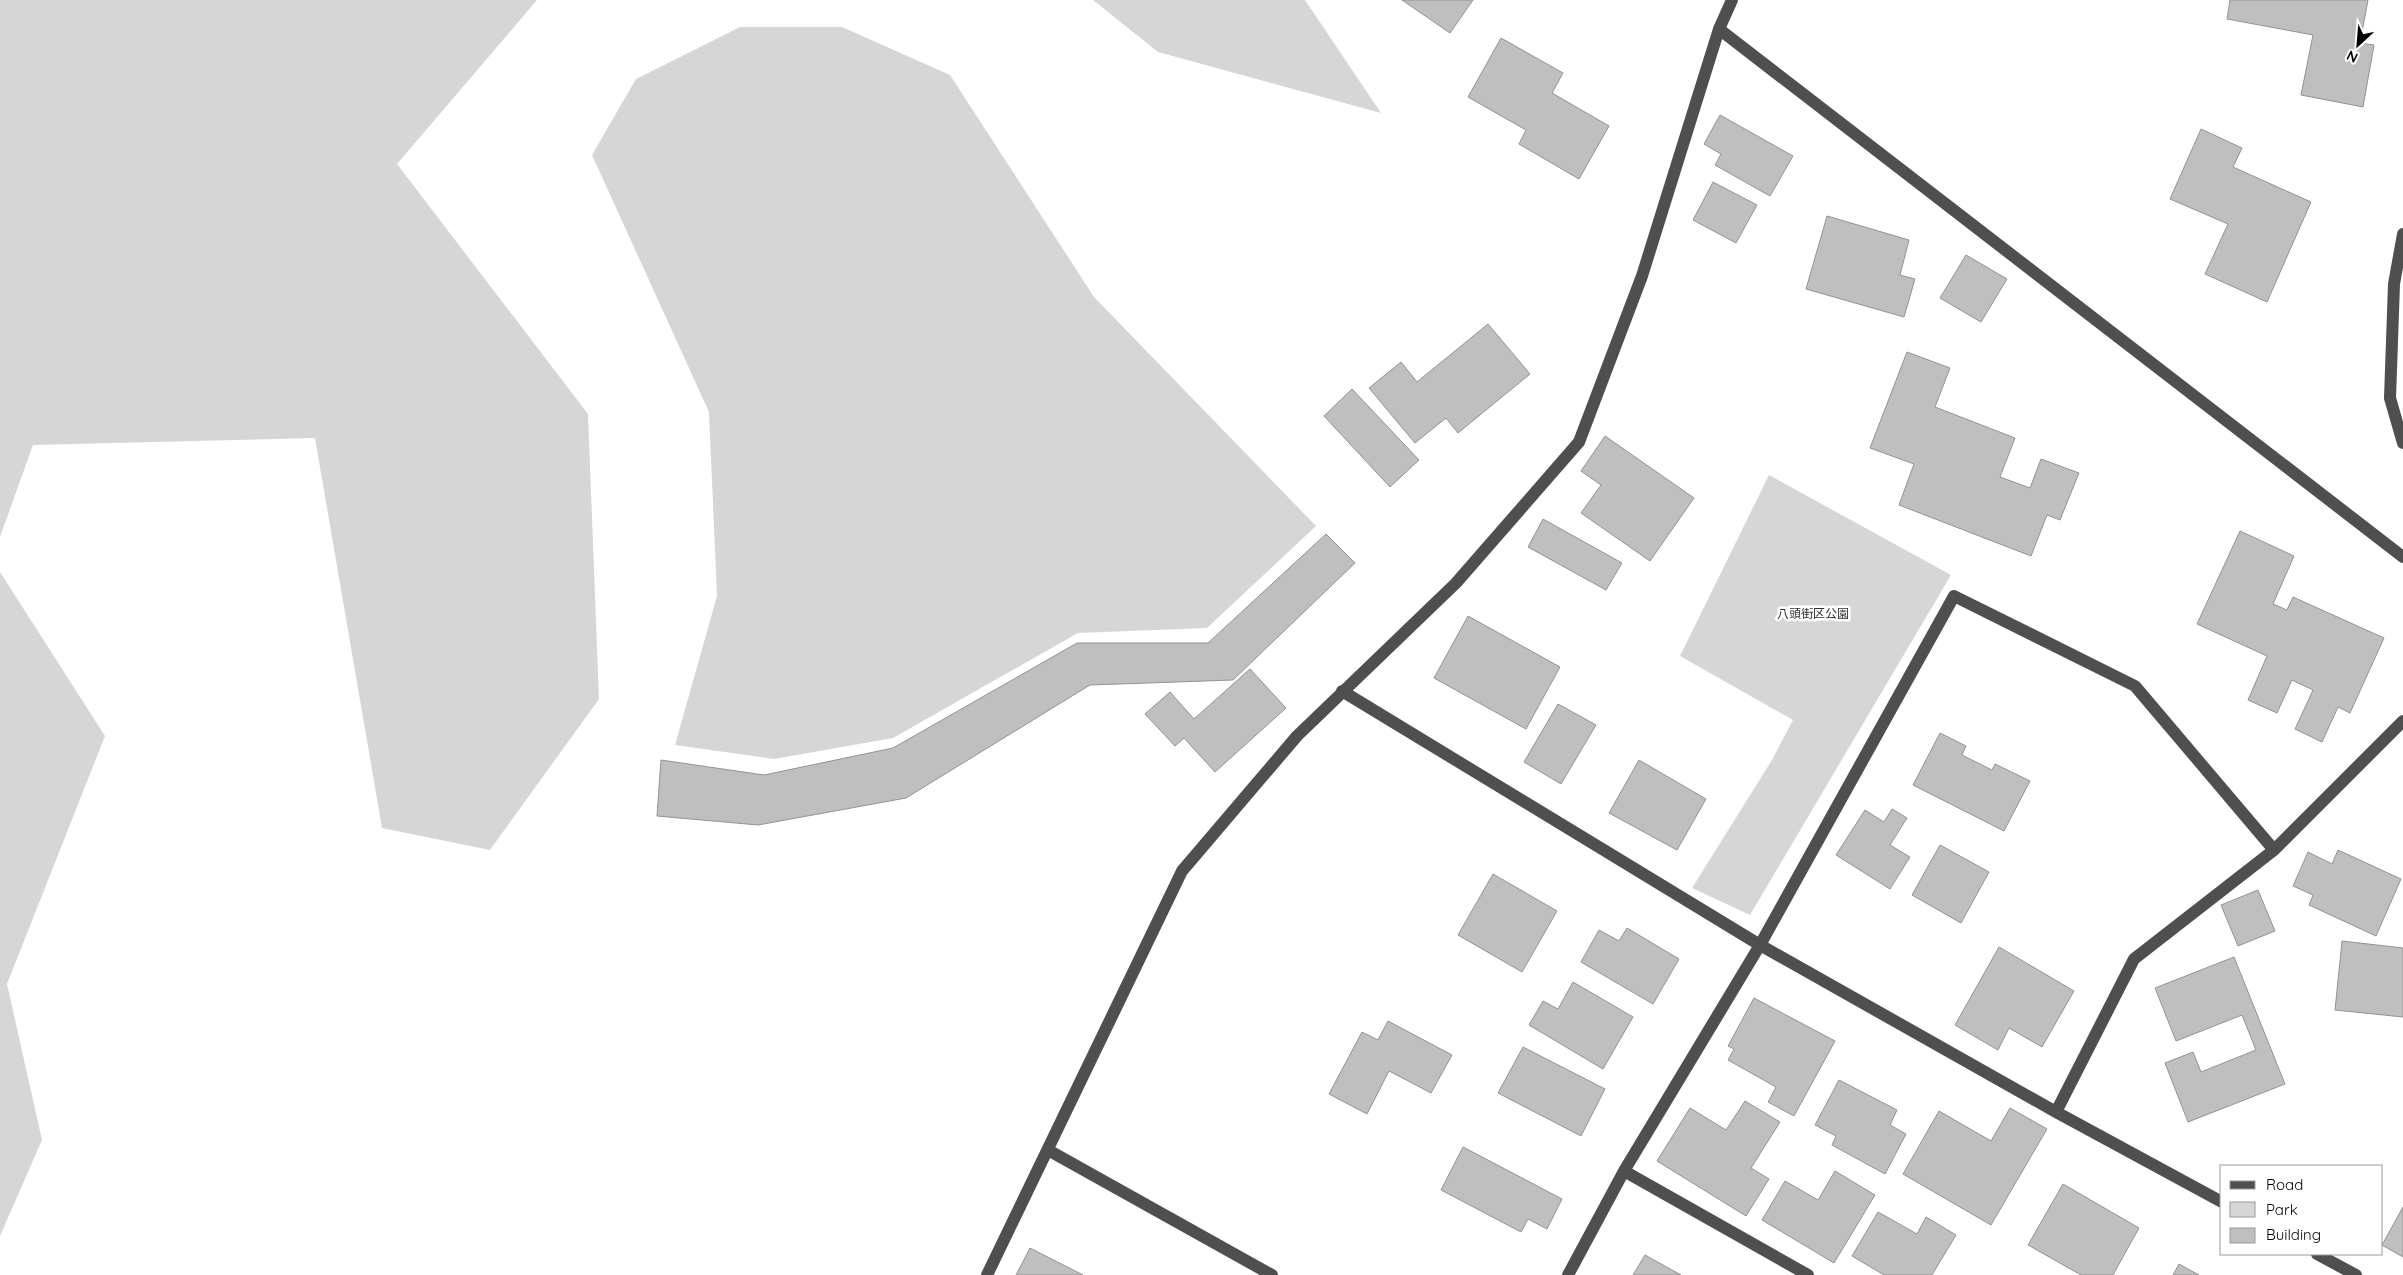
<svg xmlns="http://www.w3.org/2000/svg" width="2403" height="1275" viewBox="0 0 2403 1275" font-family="Quicksand,'Noto Sans JP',sans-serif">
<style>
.green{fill:#d6d6d6}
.building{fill:#bfbfbf;stroke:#939393}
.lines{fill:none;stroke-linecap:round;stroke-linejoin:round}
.minor{stroke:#4f4f4f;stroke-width:12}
.labels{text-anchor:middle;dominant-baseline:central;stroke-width:5;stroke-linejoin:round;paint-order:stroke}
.park-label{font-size:12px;fill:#2d2d2d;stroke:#fff}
</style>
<rect width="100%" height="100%" fill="#fff"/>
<path class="green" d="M0,0h537l-140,164 191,250 11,285 -109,151 -108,-22 -67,-390 -282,7 -33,92z
M1093,0h212l76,113 -223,-61z
M740,27h102l108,48 144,222 222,229 -109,102 -129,5 -185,105 -119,21 -99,-14 42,-149 -8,-184 -117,-257 44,-76z
M1769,475l182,100 -201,340 -58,-27 80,-128 21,-40 -113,-64z
M0,572l105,164 -98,248 35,156 -42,96z"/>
<path class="building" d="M1402,0h71l-23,33z
M2230,0h138l-8,43 14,2 -11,62 -62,-12 12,-60 -86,-16z
M1501,38l62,35 -11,20 57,33 -30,53 -60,-35 7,-14 -58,-33z
M1720,115l73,41 -23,40 -55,-31 6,-11 -17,-10z
M2201,129l41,19 -9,19 78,35 -44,100 -62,-28 23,-50 -58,-25z
M1713,182l44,23 -21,38 -43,-23z
M1827,216l82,24 -9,35 15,4 -11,38 -98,-28z
M1966,255l41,24 -26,43 -41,-24z
M1488,324l42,50 -72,59 -12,-15 -31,25 -46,-55 32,-26 16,20z
M1907,352l43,16 -15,39 80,31 -15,39 30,11 11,-29 38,14 -19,47 -13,-5 -16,41 -132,-51 15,-41 -44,-16z
M1352,389l67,71 -29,27 -66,-71z
M1605,436l89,62 -44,63 -69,-48 20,-28 -20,-14z
M1543,519l79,44 -16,27 -78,-43z
M2240,531l54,25 -21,48 14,6 6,-13 91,41 -34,75 -12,-6 -16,35 -27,-13 18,-39 -21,-10 -15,33 -29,-13 19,-44 -70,-32z
M1326,534l29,29 -122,117 -143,5 -184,113 -148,27 -101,-9 4,-56 103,15 129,-27 184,-105h131z
M1468,616l92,51 -34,62 -92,-51z
M1250,669l36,39 -71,64 -31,-34 -9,8 -30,-32 25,-22 24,27z
M1558,704l38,21 -35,59 -37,-22z
M1940,733l26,13 -4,9 30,15 3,-6 35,17 -26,50 -91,-46z
M1639,760l67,39 -29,51 -68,-37z
M1892,809l15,9 -17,27 20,12 -20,32 -54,-34 29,-45 19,12z
M1940,845l49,27 -28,51 -49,-28z
M2338,850l63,29 -25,57 -67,-31 4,-10 -20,-9 15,-34 24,12z
M1493,874l64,37 -35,61 -64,-37z
M2258,890l17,41 -37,15 -17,-41z
M1627,928l52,31 -26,45 -72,-42 18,-32 20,11z
M2342,941l61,7v69l-68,-7z
M1999,947l75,44 -32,56 -33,-19 -11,22 -43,-25z
M2234,957l51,127 -97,38 -23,-59 28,-11 8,20 55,-22 -14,-35 -66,26 -21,-53z
M1573,982l60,35 -30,52 -74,-44 14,-24 15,8z
M1754,998l81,43 -41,75 -26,-14 8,-15 -48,-27 6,-11 -6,-3z
M1388,1021l64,34 -21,38 -42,-22 -22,43 -38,-20 33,-62 16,8z
M1523,1047l82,42 -24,47 -83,-43z
M1839,1080l58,30 -7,15 16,9 -21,40 -53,-29 4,-9 -21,-11z
M1745,1101l35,21 -29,46 18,11 -23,37 -89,-55 33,-53 36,22z
M2010,1108l37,21 -56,96 -88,-51 36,-63 52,30z
M1463,1147l99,52 -15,30 -19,-10 -7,13 -80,-42z
M1835,1171l40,24 -41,68 -72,-43 23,-39 33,19z
M2063,1184l76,44 -26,47h-32l-53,-30z
M2403,1207v50l-21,-12z
M1878,1212l39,22 9,-17 30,18 -24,40h-48l-32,-19z
M1030,1248l53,27h-67z
M1645,1255l36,20h-48z
M2179,1264l20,11h-26z"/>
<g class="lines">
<path class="minor" d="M1719,29l684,528
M2403,234l-9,50 -4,114 13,45
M1342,691l418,254 296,167 166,90
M2056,1112l78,-153 140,-109 129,-129
M1048,1150l224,125
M1624,1171l184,104
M2317,1254l39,21
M987,1275l195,-404 115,-135 159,-153 123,-141 63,-166 77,-247 13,-29
M1568,1275l56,-104 136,-226 194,-349 181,90 139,164"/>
</g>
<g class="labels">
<g class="park-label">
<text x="1813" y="613">八頭街区公園</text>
</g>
</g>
<rect x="2220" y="1165" width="162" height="90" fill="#ffffff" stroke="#999999"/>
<rect x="2230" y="1181" width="25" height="8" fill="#4f4f4f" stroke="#999999"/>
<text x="2266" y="1190" font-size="15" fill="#000000">Road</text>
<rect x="2230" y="1202" width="25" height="15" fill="#d6d6d6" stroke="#999999"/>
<text x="2266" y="1215" font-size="15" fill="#000000">Park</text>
<rect x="2230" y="1228" width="25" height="15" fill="#bfbfbf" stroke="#999999"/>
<text x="2266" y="1240" font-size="15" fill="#000000">Building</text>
<g transform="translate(2358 45) rotate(206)" stroke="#ffffff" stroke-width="4" paint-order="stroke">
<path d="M0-4L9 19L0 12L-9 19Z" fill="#000000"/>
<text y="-8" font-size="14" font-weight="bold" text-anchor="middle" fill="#000000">N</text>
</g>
</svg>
